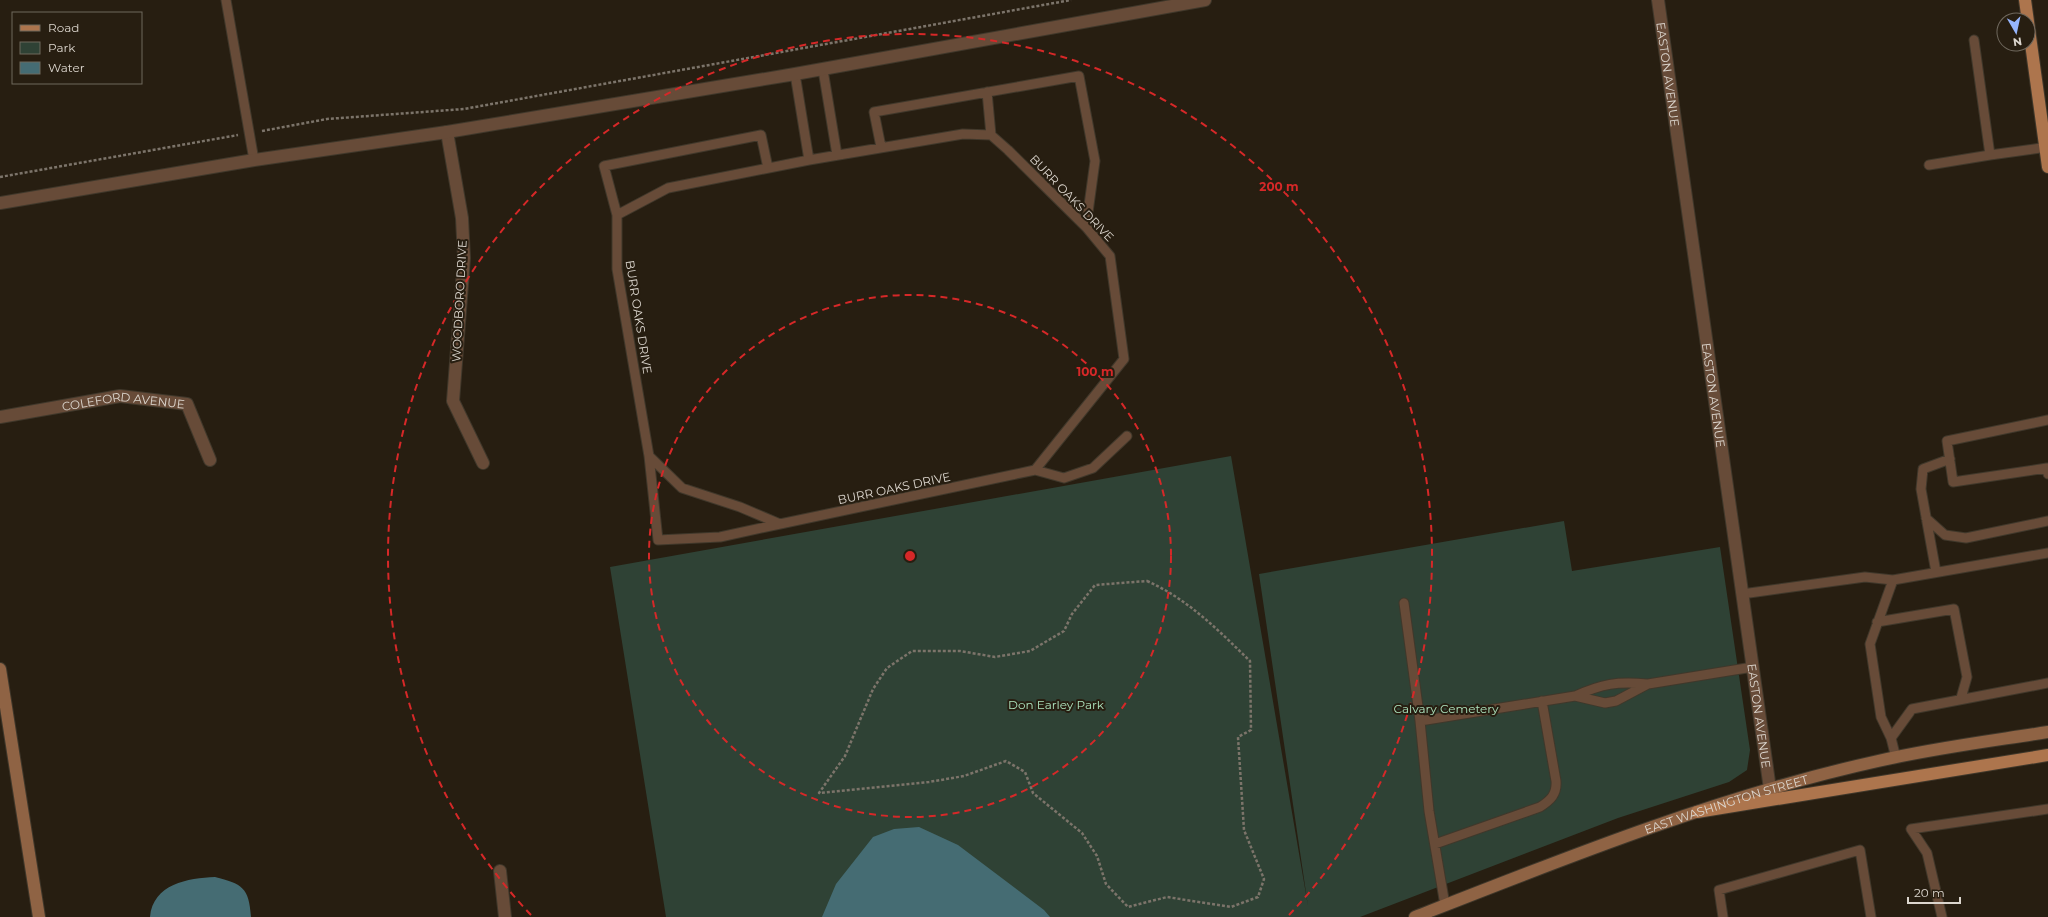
<svg xmlns="http://www.w3.org/2000/svg" width="2048" height="917" viewBox="0 0 2048 917" font-family="Montserrat,sans-serif">
<style>
.green{fill:#2f4235}
.water{fill:#456c73}
.lines{fill:none;stroke-linecap:round;stroke-linejoin:round}
.lane-casing{stroke:#40382b;stroke-width:11}
.street-casing{stroke:#40382b;stroke-width:14}
.secondary-casing{stroke:#40382b;stroke-width:14}
.primary-casing{stroke:#40382b;stroke-width:14}
.path{stroke:#7c746a;stroke-width:2.5;stroke-dasharray:3 2;stroke-linecap:butt}
.lane{stroke:#674b38;stroke-width:9}
.street{stroke:#674b38;stroke-width:12}
.secondary{stroke:#8f6344;stroke-width:12}
.primary{stroke:#ad754d;stroke-width:12}
.ring{fill:none;stroke:#d62828;stroke-width:2;stroke-dasharray:7 5}
.labels{text-anchor:middle;dominant-baseline:central;stroke-width:4;stroke-linejoin:round;paint-order:stroke}
.street-label{font-size:12px;fill:#dcd6ce;stroke:#271e11}
.park-label{font-size:12px;fill:#ace2bd;stroke:#271e11}
.centre{fill:#d62828;stroke:#271e11;stroke-width:2}
.ring-label{font-size:12px;text-anchor:middle;font-weight:bold;fill:#d62828;stroke:#271e11;stroke-width:4;stroke-linejoin:round;paint-order:stroke}
</style>
<rect width="100%" height="100%" fill="#271e11"/>
<path class="green" d="M1231,456l77,450 -49,-332 305,-53 8,50 148,-24 30,203 -3,20 -18,12 -111,36 -258,99h-694l-56,-350z"/>
<path class="water" d="M919,827l39,18 86,65 6,7h-228l14,-33 37,-47 21,-8z
M215,877c27,7 34,10 36,40h-101c3,-33 38,-39 65,-40z"/>
<g class="lines">
<defs>
<path id="lane" d="M226,0l28,160
M1974,40l16,115 58,-8
M823,70l14,85
M795,74l14,86
M987,92l4,43
M963,134l28,1 17,15 78,77 24,29 14,103 -89,111 -255,54 -40,-17 -58,-19 -33,-32 -32,-187v-54l51,-27 141,-28z
M881,147l-7,-35 205,-36 16,85 -9,66
M1929,165l61,-10
M617,215l-13,-49 157,-31 7,33
M2048,420l-101,21 6,41 94,-14 1,6
M649,456l9,84 62,-3 60,-13
M1035,470l29,8 29,-10 34,-32
M1926,518l19,17 21,3 82,-17
M1936,572l-15,-83 2,-20 27,-10
M1742,594l123,-17 28,3
M1404,603l16,118 9,90 16,94
M1877,622l77,-13 13,68 -6,21
M1575,696c27,-12 42,-15 72,-12
M1420,721l155,-25 30,7 11,-2 32,-17 105,-17
M1891,738l-10,-21 -11,-73 23,-64 155,-27
M1896,758l-5,-20 21,-29 136,-26
M1435,844l105,-37c11,-7 17,-13 16,-26l-14,-80
M1723,917l-4,-27 141,-40 11,67
M1942,917l-15,-64 -16,-24 137,-20"/>
<g id="street">
<path id="s1" d="M1658,0l112,789"/>
<path d="M447,132l15,86 2,40 -11,143 30,62"/>
<path d="M0,203l254,-43 193,-28 348,-58 410,-74"/>
<path id="s2" d="M0,417l120,-21 67,8 23,56"/>
<path d="M500,871l5,46"/>
</g>
<g id="secondary">
<path d="M0,669l39,248"/>
<path id="s3" d="M1415,917c150,-59 305,-121 463,-156 56,-13 113,-20 170,-29"/>
</g>
<path id="primary" d="M2025,0l23,167
M1697,812l351,-57"/>
</defs>
<use href="#lane" class="lane-casing"/>
<use href="#street" class="street-casing"/>
<use href="#secondary" class="secondary-casing"/>
<use href="#primary" class="primary-casing"/>
<path class="path" d="M262,131l65,-12 137,-10 607,-109
M0,177l238,-42
M1147,581c41,18 72,50 103,80l1,69 -13,7 6,93 20,49 -6,18 -27,10 -64,-10 -39,10 -22,-23 -9,-28 -15,-23 -49,-40 -8,-21 -19,-11 -42,15 -35,6 -110,11 26,-37 28,-67 14,-21 25,-17h48l35,6 35,-6 34,-20 8,-17 23,-29z"/>
<use href="#lane" class="lane"/>
<use href="#street" class="street"/>
<use href="#secondary" class="secondary"/>
<use href="#primary" class="primary"/>
</g>
<g class="ring">
<circle cx="910" cy="556" r="261"/>
<path d="M531 915A522 522 0 1 1 1289 915"/>
</g>
<g class="labels">
<g class="street-label">
<text stroke="none"><textPath href="#s1" startOffset="75">EASTON AVENUE</textPath></text>
<text transform="translate(1072 198) rotate(46)">BURR OAKS DRIVE</text>
<text transform="translate(459 301) rotate(-87)">WOODBORO DRIVE</text>
<text transform="translate(639 317) rotate(81)">BURR OAKS DRIVE</text>
<text stroke="none"><textPath href="#s1" startOffset="399">EASTON AVENUE</textPath></text>
<text stroke="none"><textPath href="#s2" startOffset="125">COLEFORD AVENUE</textPath></text>
<text transform="translate(894 488) rotate(-12)">BURR OAKS DRIVE</text>
<text stroke="none"><textPath href="#s1" startOffset="723">EASTON AVENUE</textPath></text>
<text stroke="none"><textPath href="#s3" startOffset="331">EAST WASHINGTON STREET</textPath></text>
</g>
<g class="park-label">
<text x="1056" y="704">Don Earley Park</text>
<text x="1446" y="708">Calvary Cemetery</text>
</g>
</g>
<circle cx="910" cy="556" r="6" class="centre"/>
<g class="ring-label">
<text x="1279" y="191">200 m</text>
<text x="1095" y="376">100 m</text>
</g>
<rect x="12" y="12" width="130" height="72" fill="#271e11" stroke="#6f685d"/>
<rect x="20" y="25" width="20" height="6" fill="#ad754d" stroke="#6f685d"/>
<text x="48" y="32" font-size="12" fill="#dcd6ce">Road</text>
<rect x="20" y="42" width="20" height="12" fill="#2f4235" stroke="#6f685d"/>
<text x="48" y="52" font-size="12" fill="#dcd6ce">Park</text>
<rect x="20" y="62" width="20" height="12" fill="#456c73" stroke="#6f685d"/>
<text x="48" y="72" font-size="12" fill="#dcd6ce">Water</text>
<g transform="translate(2016 32) rotate(171)"><circle r="19" fill="#271e11" stroke="#6f685d"/>
<path d="M0-3L7 15L0 10L-7 15Z" fill="#97b6fd"/>
<text y="-6" font-size="11" font-weight="bold" text-anchor="middle" fill="#dcd6ce">N</text>
</g>
<path d="M1908 897v6h52v-6" fill="none" stroke="#dcd6ce" stroke-width="2"/>
<text x="1914" y="897" font-size="12" fill="#dcd6ce" stroke="#271e11" stroke-width="3" paint-order="stroke">20 m</text>
</svg>
